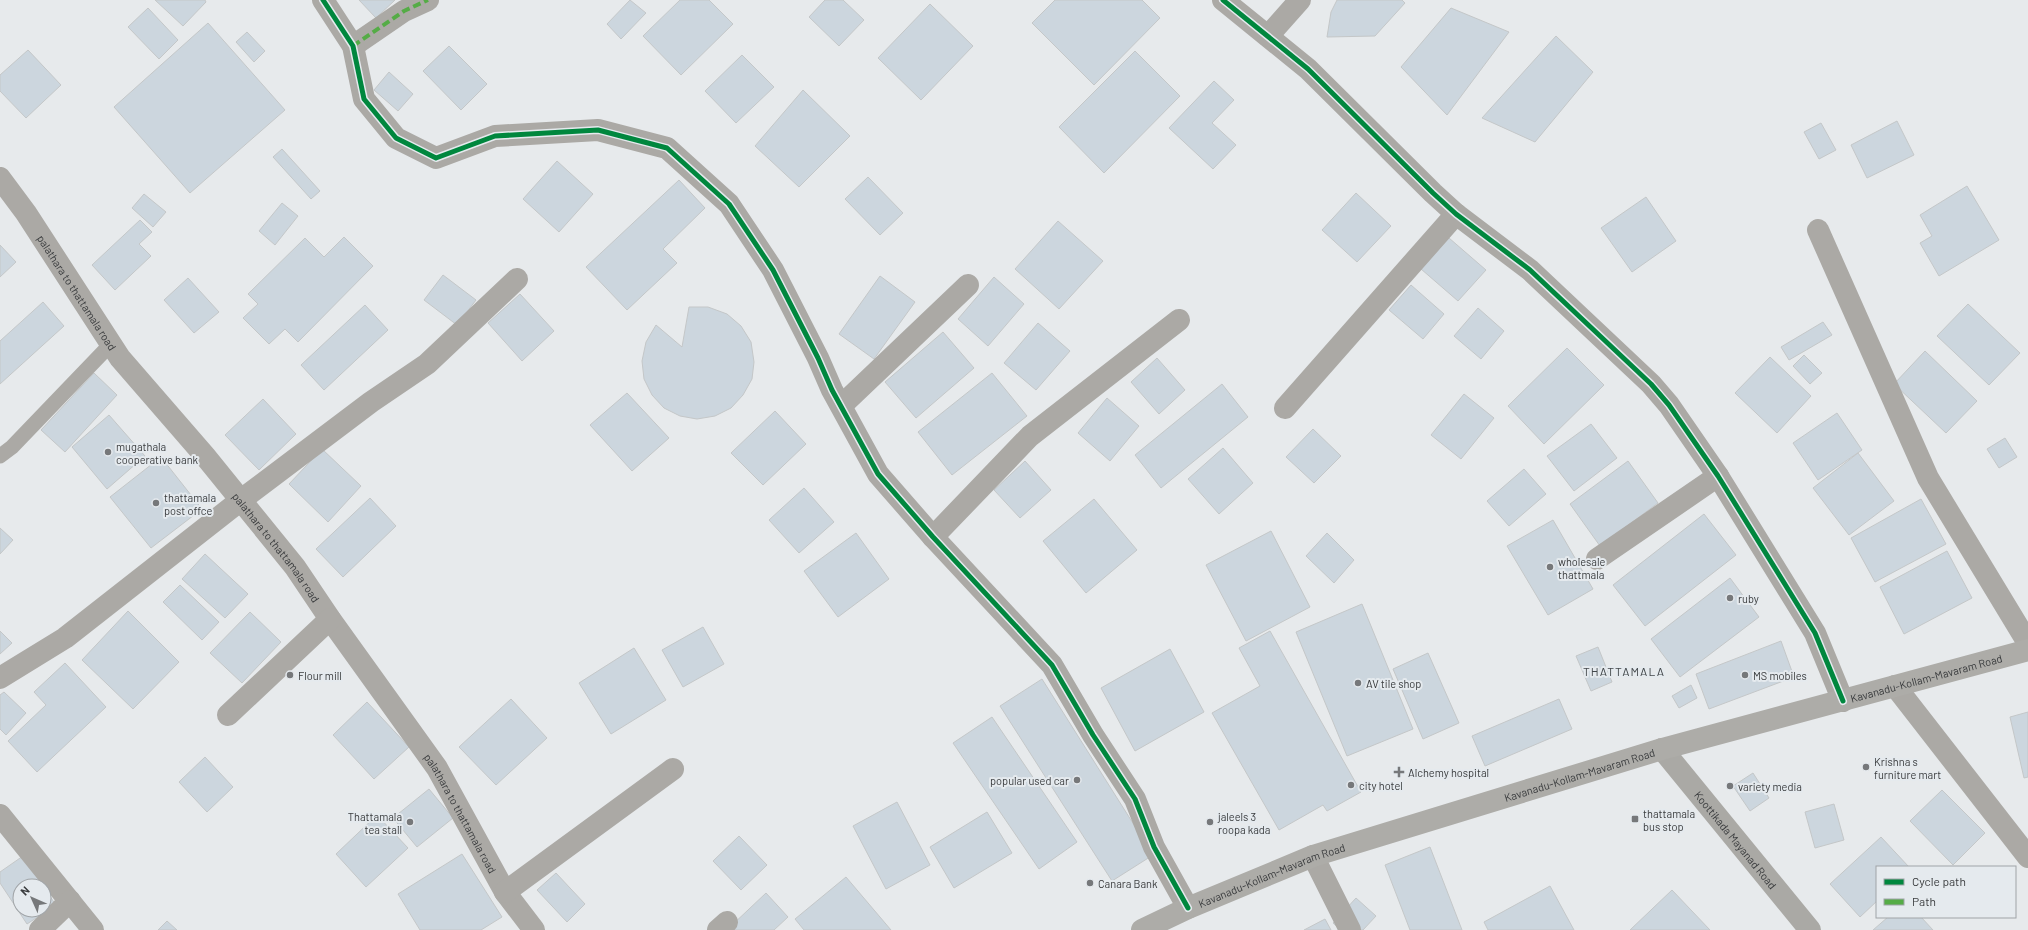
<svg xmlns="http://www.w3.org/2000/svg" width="2028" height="930" viewBox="0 0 2028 930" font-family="Barlow,sans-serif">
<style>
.building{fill:#ccd6de;stroke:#c4c7c8}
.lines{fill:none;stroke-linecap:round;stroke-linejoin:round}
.service{stroke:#aba9a5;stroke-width:15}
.pedestrian{stroke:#aba9a5;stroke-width:22}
.minor{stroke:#aba9a5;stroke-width:22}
.secondary{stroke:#aaa9a5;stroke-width:22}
.primary{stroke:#adaca8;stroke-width:22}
.quiet{stroke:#55ac46;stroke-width:4;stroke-dasharray:8 4;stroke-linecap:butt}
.cycleway-casing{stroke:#e5eaee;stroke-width:8}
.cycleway{stroke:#00873e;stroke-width:5}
.poi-dot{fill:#76787a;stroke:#e5eaee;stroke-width:1.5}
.labels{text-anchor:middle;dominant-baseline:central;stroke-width:4;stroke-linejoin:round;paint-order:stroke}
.street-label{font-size:11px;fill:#393b3d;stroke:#e5eaee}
.poi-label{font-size:11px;fill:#393b3d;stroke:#e5eaee;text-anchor:start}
.neighbourhood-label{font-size:12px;letter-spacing:1px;fill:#43484b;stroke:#e5eaee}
</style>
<rect width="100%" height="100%" fill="#e7eaec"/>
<path class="building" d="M155,0h50l1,2 -23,24z
M359,0h36l-19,18z
M630,0l16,13 -25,26 -14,-15z
M680,0h29l24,24 -52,51 -38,-39z
M825,0h18l21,20 -25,26 -30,-29z
M1055,0h87l18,18 -66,67 -62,-62z
M1337,0h65l3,3 -30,33 -48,1 4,-25z
M930,4l43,42 -52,54 -43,-42z
M148,8l30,32 -19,19 -31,-32z
M1451,8l58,24 -62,83 -46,-48z
M208,23l77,87 -95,83 -76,-86z
M247,32l18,19 -11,11 -18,-20z
M1556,36l37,36 -58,70 -53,-24z
M449,46l38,38 -26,26 -38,-39z
M28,50l33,35 -35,33 -26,-27v-16z
M1135,51l45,45 -76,77 -45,-46z
M742,55l32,32 -38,36 -31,-32z
M389,72l24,22 -15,17 -24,-21z
M1214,81l20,19 -22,23 24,22 -23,24 -44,-41z
M803,90l47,46 -51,51 -44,-41z
M1897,121l17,34 -47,23 -16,-33z
M1821,123l15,27 -17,9 -15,-27z
M282,149l38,42 -9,8 -38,-42z
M557,161l36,33 -34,38 -36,-33z
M868,177l35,36 -23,22 -35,-36z
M679,180l26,28 -42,41 14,14 -50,47 -41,-43z
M1967,186l32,54 -60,36 -19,-33 12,-7 -12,-21z
M1356,193l35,33 -34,36 -35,-32z
M144,194l22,18 -13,15 -21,-19z
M1646,197l30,44 -44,31 -31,-44z
M282,203l16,13 -23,29 -16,-14z
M140,220l12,12 -13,12 12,12 -36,34 -23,-25z
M1058,221l45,40 -44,48 -44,-40z
M344,237l29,29 -75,76 -13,-13 -16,15 -26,-26 15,-14 -10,-10 57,-56 19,19z
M1449,238l37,32 -28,31 -37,-32z
M0,245l16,17 -16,15z
M443,275l33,25 -19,25 -33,-25z
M880,276l35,26 -41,57 -35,-25z
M994,277l30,27 -36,42 -30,-27z
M188,278l31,34 -25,21 -30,-33z
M1411,285l33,29 -21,25 -34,-29z
M520,294l34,37 -32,30 -34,-38z
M43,302l21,24 -64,58v-43z
M1968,304l52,49 -31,32 -52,-49z
M365,305l23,25 -64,60 -23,-25z
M689,307h19l19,7 14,12 10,16 3,20 -2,17 -9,16 -12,13 -16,8 -18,3 -17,-3 -16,-8 -12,-13 -8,-16 -2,-18 4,-19 10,-17 26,22z
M1478,308l26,23 -23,28 -27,-23z
M1823,322l9,13 -43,25 -8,-13z
M1038,323l32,28 -34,39 -32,-27z
M943,332l31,36 -58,50 -31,-36z
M1567,348l37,37 -60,59 -36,-38z
M1925,351l52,50 -31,32 -52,-49z
M1804,355l18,18 -12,11 -17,-18z
M1770,357l41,39 -34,37 -42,-40z
M1157,358l28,32 -26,24 -28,-32z
M94,373l23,22 -52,57 -24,-22z
M992,373l35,43 -75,59 -34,-43z
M1222,384l26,33 -87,71 -26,-33z
M627,393l42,45 -37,33 -42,-46z
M1464,394l30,24 -33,41 -30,-24z
M1107,398l32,28 -29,35 -32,-28z
M263,399l33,35 -37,36 -34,-35z
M775,411l31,33 -43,41 -32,-32z
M1837,413l25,37 -44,30 -25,-37z
M109,415l36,41 -38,33 -35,-42z
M1591,424l26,34 -43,33 -27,-35z
M1313,429l28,27 -27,27 -28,-26z
M2005,438l12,19 -18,11 -12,-19z
M1223,448l30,35 -34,31 -31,-35z
M322,449l39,37 -33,36 -39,-38z
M1858,453l36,48 -45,34 -36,-47z
M161,457l41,52 -51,39 -41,-51z
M1025,461l26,29 -31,28 -26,-28z
M1628,461l30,42 -58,43 -30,-42z
M1524,469l22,25 -37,32 -22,-25z
M804,488l30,34 -35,31 -30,-33z
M370,498l26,28 -53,51 -27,-28z
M1094,499l43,51 -51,43 -43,-52z
M1921,499l25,45 -71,38 -24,-44z
M1704,514l32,41 -91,71 -32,-41z
M1553,520l40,69 -45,26 -41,-69z
M0,528l13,12 -13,14z
M1271,531l39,76 -64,34 -40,-76z
M856,533l33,46 -51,38 -34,-46z
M1327,533l27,27 -20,23 -28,-27z
M1947,551l25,47 -68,36 -24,-47z
M205,554l43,40 -23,24 -43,-39z
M1730,578l29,39 -79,60 -29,-38z
M180,585l39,37 -17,18 -39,-38z
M1362,604l51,125 -66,27 -51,-124z
M128,611l51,51 -46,47 -51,-49z
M250,612l31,30 -39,41 -32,-30z
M703,627l21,37 -41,23 -21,-37z
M0,631l12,12 -12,11z
M1270,631l91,161 -34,19 -4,-6 -44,25 -67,-117 48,-27 -21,-38z
M1781,641l13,36 -85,32 -13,-35z
M1598,647l14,35 -21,9 -15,-35z
M634,648l32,52 -55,34 -32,-51z
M1170,649l34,63 -69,39 -34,-63z
M1428,653l31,70 -36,16 -30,-70z
M65,663l41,44 -69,65 -29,-31 38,-36 -12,-13z
M1042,679l111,176 -41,26 -112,-175z
M1691,685l6,13 -18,10 -7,-12z
M4,692l22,21 -20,22 -6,-6v-34z
M511,699l36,39 -51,47 -37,-38z
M1559,699l13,30 -87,37 -13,-30z
M367,702l42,45 -35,32 -41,-44z
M2028,712v65l-4,1 -14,-61z
M992,717l85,125 -38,27 -86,-126z
M205,757l28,30 -26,25 -28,-30z
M1753,773l16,25 -19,13 -17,-25z
M429,789l24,29 -36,29 -24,-29z
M1942,790l43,43 -32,32 -43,-44z
M897,802l33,63 -44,24 -33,-63z
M1834,804l10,36 -29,8 -10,-36z
M987,812l25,41 -58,35 -24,-41z
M377,815l31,33 -42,39 -30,-33z
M739,836l28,29 -26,25 -28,-29z
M1881,837l28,30h-32v34l-17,16 -30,-33z
M1430,847l32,83h-52l-25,-65z
M462,854l40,63 -21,13h-61l-22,-36z
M23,856l20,30h-23v24h24v-22l12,17 -29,19 -27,-41v-11z
M556,873l29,31 -18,18 -30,-32z
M846,877l45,53h-87l-9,-11z
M1550,886l24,44h-86l-4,-8z
M1672,890l38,40h-80z
M766,893l22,24 -14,13h-41l-3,-3z
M1356,898l20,18 -13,14h-22l-8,-7z
M1888,917h33l12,13h-60z
M1325,919l6,11h-27z
M167,921l10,9h-19z"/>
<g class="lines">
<path class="service" d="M0,456l12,-9 98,-102"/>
<path class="pedestrian" d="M353,46l51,-35 24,-11"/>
<g class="minor">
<path d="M323,0l30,46 11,53 32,39 40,20 59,-22 103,-6 69,18 62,56 44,66 45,88 14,32 46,84 55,63 119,128 41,70 42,64 19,48 34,61"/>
<path d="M1223,0l85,69 125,124 23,21 74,56 121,114 18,21 49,71 97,157 28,68"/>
<path d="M1268,36l32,-36"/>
<path id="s1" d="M0,178l26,35 94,145 85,98 90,111 35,52 107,149 68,124 29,38"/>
<path d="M1818,230l110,248 100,165"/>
<path d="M842,405l126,-120"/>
<path d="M1285,408l171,-194"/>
<path d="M933,537l97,-101 149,-116"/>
<path d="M1597,559l121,-83"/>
<path d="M0,678l65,-40 176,-138 130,-98 56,-38 90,-85"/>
<path d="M1895,686l133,171"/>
<path d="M228,715l102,-96"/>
<path d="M0,815l93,115"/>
<path d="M1313,856l37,74"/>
<path d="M505,892l168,-123"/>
<path d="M40,930l30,-29"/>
<path d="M718,930l9,-8"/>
</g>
<path class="secondary" id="s2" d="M1662,749l148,181"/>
<path class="primary" id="s3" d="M1142,930l46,-22 125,-52 349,-107 366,-99"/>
<path class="quiet" d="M353,46l51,-35 24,-11"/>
<defs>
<path id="cycleway" d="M323,0l30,46 11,53 32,39 40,20 59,-22 103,-6 69,18 62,56 44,66 45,88 14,32 46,84 55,63 119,128 41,70 42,64 19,48 34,61
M1223,0l85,69 125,124 23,21 74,56 121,114 18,21 49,71 97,157 28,68"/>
</defs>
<use href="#cycleway" class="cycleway-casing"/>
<use href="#cycleway" class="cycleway"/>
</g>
<g class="poi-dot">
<circle cx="108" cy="452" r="4"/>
<circle cx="156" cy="503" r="4"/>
<circle cx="1550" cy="567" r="4"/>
<circle cx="1730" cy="598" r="4"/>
<circle cx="290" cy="675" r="4"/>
<circle cx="1745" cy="675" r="4"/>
<circle cx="1358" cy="683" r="4"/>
<circle cx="1866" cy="767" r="4"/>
<path d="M1397 766h4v4h4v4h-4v4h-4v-4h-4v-4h4z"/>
<circle cx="1077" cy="780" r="4"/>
<circle cx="1351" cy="785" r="4"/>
<circle cx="1730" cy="786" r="4"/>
<rect x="1631" y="815" width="8" height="8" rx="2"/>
<circle cx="410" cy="822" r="4"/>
<circle cx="1210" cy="822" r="4"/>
<circle cx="1090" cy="883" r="4"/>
</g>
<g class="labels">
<g class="street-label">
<text stroke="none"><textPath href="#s1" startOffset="138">palathara to thattamala road</textPath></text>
<text stroke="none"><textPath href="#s1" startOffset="462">palathara to thattamala road</textPath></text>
<text stroke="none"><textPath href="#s3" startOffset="825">Kavanadu-Kollam-Mavaram Road</textPath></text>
<text stroke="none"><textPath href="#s3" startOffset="465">Kavanadu-Kollam-Mavaram Road</textPath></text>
<text stroke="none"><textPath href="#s1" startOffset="786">palathara to thattamala road</textPath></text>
<text stroke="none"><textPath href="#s2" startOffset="117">Koottikada Mayanad Road</textPath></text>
<text stroke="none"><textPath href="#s3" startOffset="141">Kavanadu-Kollam-Mavaram Road</textPath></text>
</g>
<g class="poi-label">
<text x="116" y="446">mugathala<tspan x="116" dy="13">cooperative bank</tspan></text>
<text x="164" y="497">thattamala<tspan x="164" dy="13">post offce</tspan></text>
<text x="1558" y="561">wholesale<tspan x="1558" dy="13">thattmala</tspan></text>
<text x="1738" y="598">ruby</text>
<text x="298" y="675">Flour mill</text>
<text x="1753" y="675">MS mobiles</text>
<text x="1366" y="683">AV tile shop</text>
<text x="1874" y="761">Krishna s<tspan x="1874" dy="13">furniture mart</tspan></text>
<text x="1408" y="772">Alchemy hospital</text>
<text x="1069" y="780" text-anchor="end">popular used car</text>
<text x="1359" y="785">city hotel</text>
<text x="1738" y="786">variety media</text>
<text x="1643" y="813">thattamala<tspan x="1643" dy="13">bus stop</tspan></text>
<text x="402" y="816" text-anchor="end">Thattamala<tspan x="402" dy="13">tea stall</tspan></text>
<text x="1218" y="816">jaleels 3<tspan x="1218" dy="13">roopa kada</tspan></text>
<text x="1098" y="883">Canara Bank</text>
</g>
<g class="neighbourhood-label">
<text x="1624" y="671">THATTAMALA</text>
</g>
</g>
<rect x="1876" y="866" width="140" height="52" fill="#e5eaee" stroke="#a0a4a7"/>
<rect x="1884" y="879" width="20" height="6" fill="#00873e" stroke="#a0a4a7"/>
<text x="1912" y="886" font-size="12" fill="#393b3d">Cycle path</text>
<rect x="1884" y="899" width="20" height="6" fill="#55ac46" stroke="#a0a4a7"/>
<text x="1912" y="906" font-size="12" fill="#393b3d">Path</text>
<g transform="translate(32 898) rotate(315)"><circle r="19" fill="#e5eaee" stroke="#a0a4a7"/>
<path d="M0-3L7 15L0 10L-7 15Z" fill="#76787a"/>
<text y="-6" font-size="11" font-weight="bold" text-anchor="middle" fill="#393b3d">N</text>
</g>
</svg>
